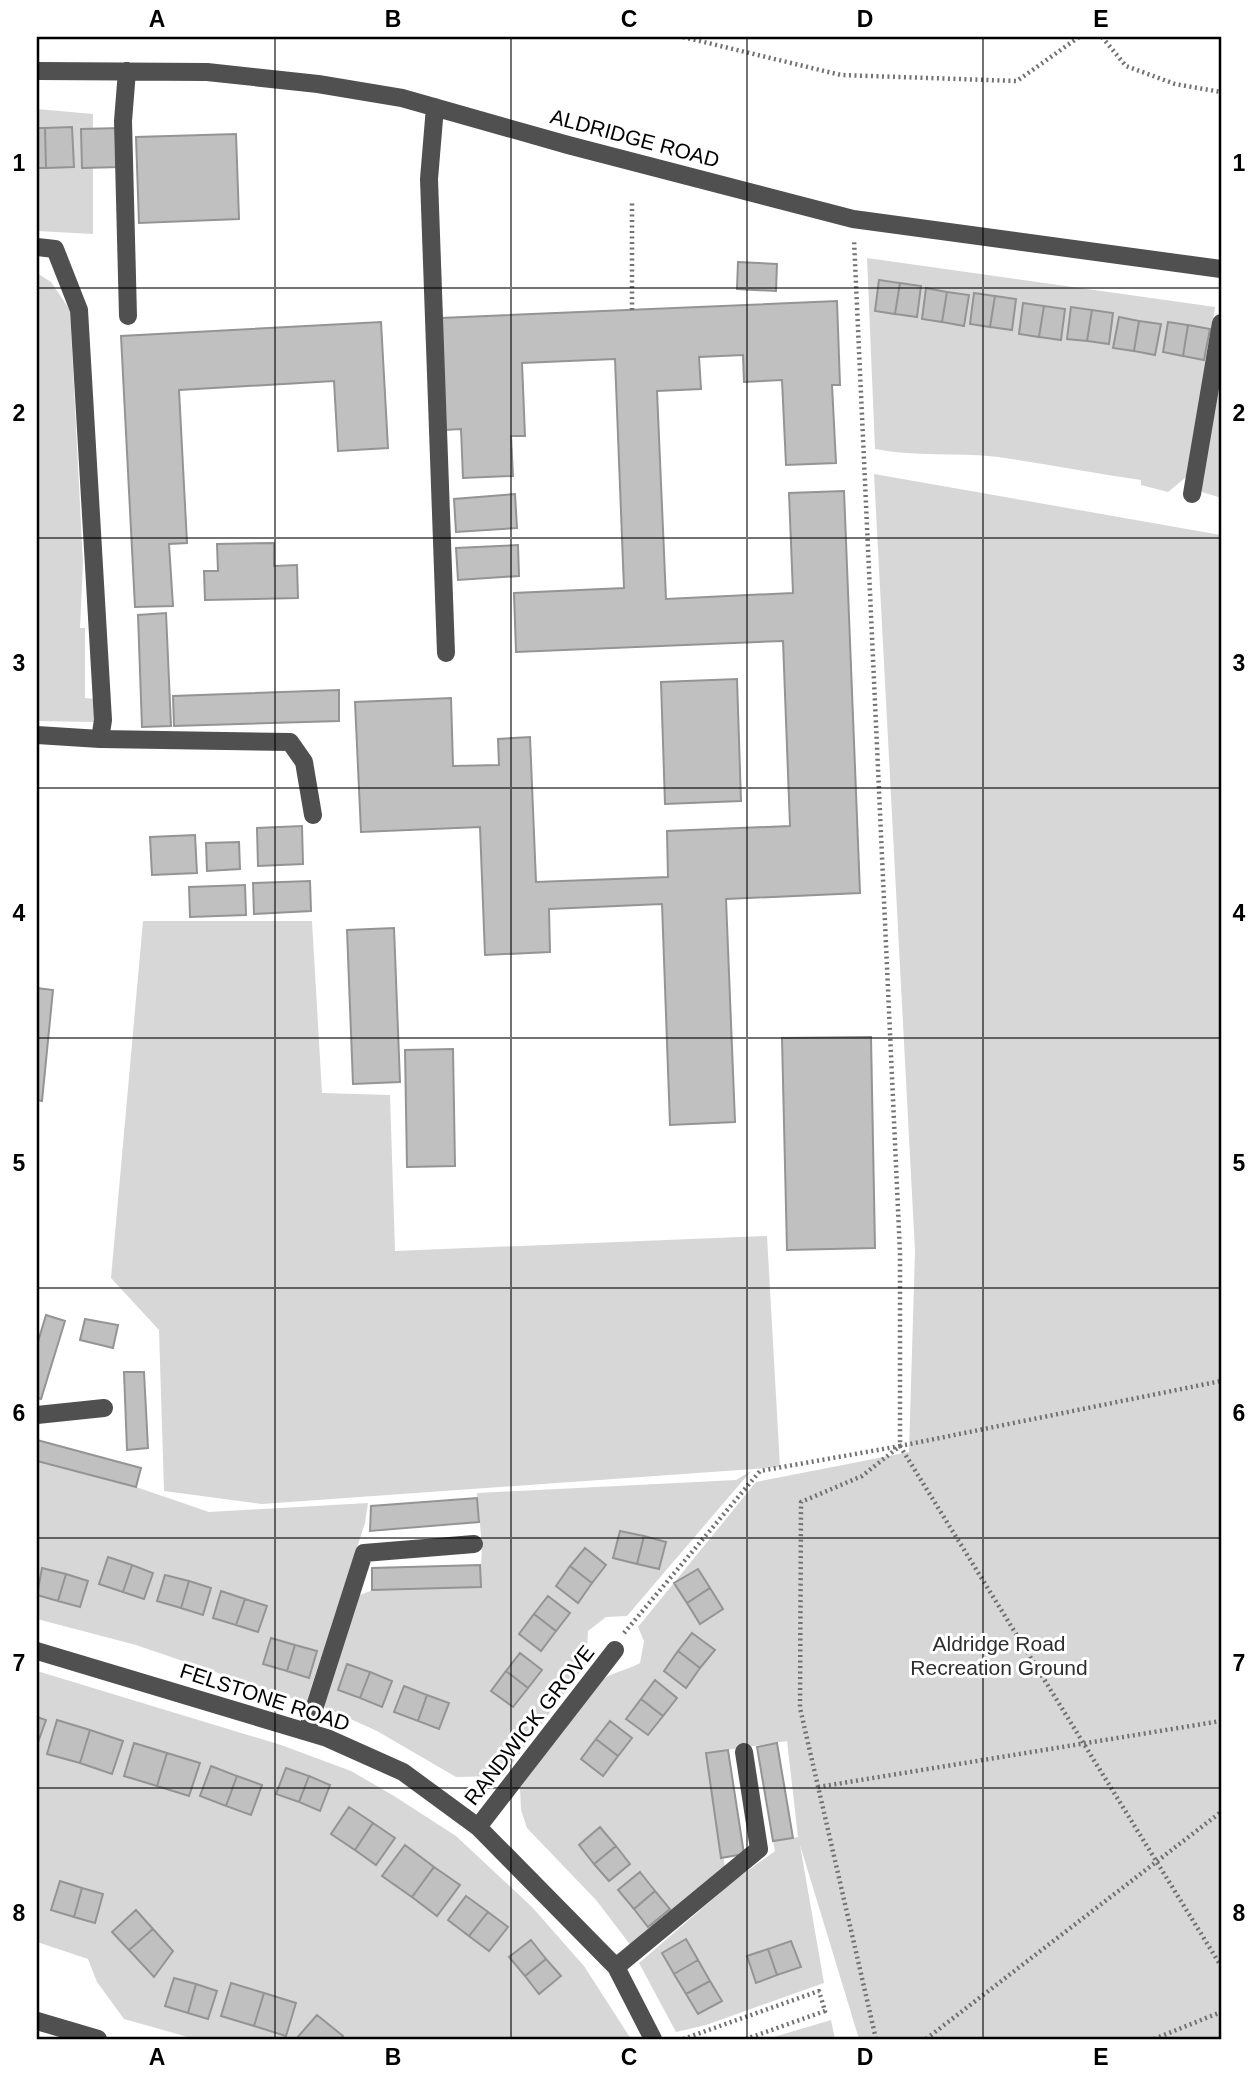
<svg xmlns="http://www.w3.org/2000/svg" width="1258" height="2076" viewBox="0 0 1258 2076" font-family="Arial,sans-serif">
<style>
.green{fill:#d7d7d7}
.building{fill:#c0c0c0;stroke:#949494;stroke-width:2}
.lines{fill:none;stroke-linecap:round;stroke-linejoin:round}
.path{stroke:#727272;stroke-width:4.5;stroke-dasharray:2 3.5;stroke-linecap:butt}
.minor{stroke:#505050;stroke-width:18}
.grid{fill:none;stroke:#000;stroke-width:2;stroke-opacity:0.55}
.labels{text-anchor:middle;dominant-baseline:central;stroke-width:6;stroke-linejoin:round;paint-order:stroke}
.street-label{font-size:21px;fill:#000;stroke:#fff}
.park-label{font-size:21px;fill:#2e2e2e;stroke:#fff}
.neatline{fill:none;stroke:#000;stroke-width:2.5}
.grid-label{font-size:23px;text-anchor:middle;font-weight:bold;fill:#000}
</style>
<rect width="100%" height="100%" fill="#fff"/>
<path class="green" d="M37,109l56,5v120l-56,-3z
M867,258l348,49 -24,166 -23,19 -27,-7v-5c-48,-7 -96,-16 -143,-23 -42,-5 -82,0 -123,-8z
M37,273l14,9 19,28 13,253 -3,65h5v70l11,1v23l-59,-1z
M1221,354v144l-19,-6 -3,-8z
M874,474l347,61v1504h-362l-59,-194 24,138 -118,42 -30,7 -37,-69 96,-83 40,-29 -2,-10 25,-4 -11,-96 -81,12 19,114 -93,80 -36,-47 -69,-72 -6,-18 -1,-22 78,-105c12,-11 28,-12 42,-20l4,-22 -6,-14 118,-145 153,-30 6,-201z
M143,921h169l10,172 68,2 5,156 372,-15 13,231 -518,37 -98,-13 -5,-161 -48,-52z
M37,1460l99,27 73,25 159,-9 -3,20 -59,180 -170,-58 -99,-26z
M751,1471l-124,145 -21,1 -18,14 -2,33 -83,112 -47,1 -79,-46 -53,-24 33,-111 16,-6 107,-3 2,-41 -5,-53 259,-13z
M37,1671l244,74 70,26 43,25 62,40 76,71 52,59 47,73h-436l-71,-20 -27,-37 -9,-23 -51,-17z
M831,2020l4,19h-68z"/>
<path class="building" d="M72,127l2,40 -28,1 -1,-40z
M37,128h8l1,40h-9z
M120,128l1,39 -39,1 -1,-39z
M236,134l3,85 -100,4 -3,-86z
M738,262l39,2 -1,27 -39,-2z
M879,280l21,3 -5,31 -20,-3z
M900,283l21,3 -4,31 -22,-3z
M926,288l21,4 -5,30 -20,-3z
M947,292l22,3 -5,31 -22,-4z
M974,293l21,3 -5,31 -20,-3z
M995,296l21,3 -4,31 -22,-3z
M837,301l3,84h-8l4,78 -50,2 -4,-85 -38,2 -1,-27 -44,2 2,32 -44,2 9,208 127,-6 -4,-100 55,-2 16,402 -134,6 9,223 -65,3 -8,-221 -113,5 1,43 -65,3 -5,-128 -119,5 -6,-130 96,-4 2,68 46,-1 -1,-26 32,-2 6,145 132,-5 -1,-46 123,-5 -7,-185 -267,11 -2,-59 110,-5 -9,-229 -93,4 3,73h-14l2,40 -50,2 -2,-49 -16,1 -4,-112z
M1023,303l21,3 -5,31 -20,-3z
M1044,306l21,3 -4,31 -22,-3z
M1071,307l21,3 -5,31 -20,-2z
M1092,310l21,3 -4,31 -22,-3z
M1119,317l20,4 -5,30 -21,-3z
M1139,321l22,3 -6,31 -21,-4z
M381,322l7,126 -50,3 -4,-70 -155,9 8,153 -18,1 4,62 -38,1 -14,-271z
M1168,322l20,3 -5,31 -20,-4z
M1188,325l22,4 -6,31 -21,-4z
M515,494l2,34 -61,4 -2,-33z
M274,543v23l23,-1 1,33 -93,2 -1,-29h14l-1,-27z
M518,545l1,31 -61,4 -2,-32z
M166,613l5,113 -29,1 -4,-112z
M737,679l4,122 -76,3 -4,-122z
M339,690v31l-165,5 -1,-30z
M302,826l1,38 -45,2 -1,-38z
M195,835l2,38 -45,2 -2,-38z
M239,842l1,27 -33,2 -1,-28z
M310,881l1,30 -57,3 -1,-31z
M245,885l1,30 -56,2 -1,-30z
M394,928l6,154 -47,2 -6,-154z
M37,988l16,2 -11,111 -5,-1z
M871,1037l4,211 -88,2 -5,-212z
M453,1049l2,117 -48,1 -2,-117z
M46,1315l19,6 -24,78 -4,-1v-53z
M85,1319l33,6 -5,23 -33,-8z
M124,1372h20l4,76 -21,2z
M37,1440l104,28 -5,19 -99,-26z
M477,1498l2,24 -109,9 1,-25z
M620,1531l24,5 -7,28 -24,-6z
M644,1536l22,6 -7,27 -22,-5z
M585,1548l21,17 -14,18 -22,-17z
M108,1557l24,8 -9,27 -24,-8z
M132,1565l21,8 -9,26 -21,-7z
M480,1565l1,22 -109,3v-22z
M570,1566l22,17 -14,20 -22,-17z
M42,1568l24,6 -8,27 -21,-6z
M698,1569l12,19 -23,15 -13,-20z
M66,1574l22,7 -8,26 -22,-6z
M165,1575l24,6 -8,27 -24,-7z
M189,1581l22,7 -8,27 -22,-7z
M710,1588l13,21 -23,15 -13,-21z
M221,1591l24,8 -9,26 -23,-7z
M548,1596l22,17 -14,18 -22,-17z
M245,1599l22,7 -9,26 -22,-7z
M534,1614l22,17 -15,20 -22,-17z
M692,1633l23,17 -15,18 -22,-17z
M271,1638l24,7 -8,26 -24,-7z
M295,1645l22,6 -8,27 -22,-7z
M678,1651l22,17 -14,20 -22,-17z
M520,1653l22,17 -14,18 -22,-17z
M347,1664l23,8 -10,26 -22,-8z
M506,1671l22,17 -15,19 -22,-16z
M370,1672l22,9 -10,26 -22,-9z
M655,1680l22,18 -14,18 -22,-17z
M404,1686l23,9 -9,26 -24,-9z
M427,1695l22,8 -10,26 -21,-8z
M641,1699l22,17 -15,19 -22,-16z
M37,1717l9,3 -9,25z
M57,1720l33,10 -10,33 -33,-9z
M610,1721l22,17 -14,18 -22,-17z
M90,1730l33,11 -11,33 -32,-11z
M596,1739l22,17 -15,20 -22,-17z
M134,1743l33,10 -10,33 -33,-10z
M777,1743l16,95 -20,3 -16,-94z
M728,1750l16,104 -23,4 -15,-105z
M167,1753l33,10 -11,33 -32,-10z
M211,1766l26,10 -11,30 -26,-10z
M286,1768l23,8 -10,26 -23,-8z
M237,1776l25,9 -11,30 -25,-9z
M309,1776l21,9 -10,26 -21,-9z
M349,1807l24,16 -18,27 -24,-16z
M373,1823l22,15 -19,27 -21,-15z
M600,1827l16,19 -22,18 -15,-19z
M405,1845l29,22 -22,30 -30,-21z
M616,1846l14,18 -21,17 -15,-17z
M434,1867l26,18 -23,31 -25,-19z
M640,1872l15,19 -21,18 -16,-19z
M60,1881l22,7 -8,29 -23,-7z
M82,1888l21,6 -8,29 -21,-6z
M655,1891l15,18 -22,18 -14,-18z
M466,1896l22,16 -19,24 -21,-16z
M136,1910l17,19 -24,21 -17,-18z
M488,1912l20,15 -19,24 -20,-15z
M153,1929l20,22 -19,26 -25,-27z
M686,1939l12,21 -24,14 -12,-21z
M531,1940l15,19 -21,17 -16,-19z
M791,1941l10,26 -24,8 -9,-26z
M768,1949l9,26 -21,8 -9,-27z
M546,1959l15,17 -22,18 -14,-18z
M698,1960l12,21 -24,13 -12,-20z
M174,1978l22,6 -8,29 -23,-7z
M710,1981l12,20 -24,13 -12,-20z
M231,1983l33,10 -10,33 -33,-10z
M196,1984l21,7 -9,28 -20,-6z
M264,1993l32,10 -10,33 -32,-10z
M317,2015l26,21 -2,3h-45z"/>
<g class="lines">
<path class="path" d="M683,37l158,38 176,6 62,-44
M1102,37l24,29 49,18 46,8
M632,310v-108
M900,1446l321,520
M624,1633l136,-162 140,-25v-193l-46,-1013
M818,1787l403,-66
M683,2039l136,-48 6,20 -79,28
M876,2039l-76,-331 1,-206 61,-26 38,-30 321,-65
M926,2039l295,-227
M1154,2039l67,-27"/>
<path class="minor" d="M37,71l170,1 111,12 84,14 166,47 285,74 368,50
M127,71l-4,50 5,195
M435,107l-6,72 17,474
M37,247l18,2 24,61 24,410 -3,19
M1192,494l29,-171
M37,735l63,4 190,3 14,20 9,53
M37,1415l67,-7
M37,1651l290,87 76,34 75,55 138,140 37,72
M307,1731l57,-178 110,-9
M478,1827l137,-177
M616,1967l143,-118 -15,-97
M37,2021l61,18"/>
</g>
<path class="grid" d="M275,37v2002M511,37v2002M747,37v2002M983,37v2002M37,288h1184M37,538h1184M37,788h1184M37,1038h1184M37,1288h1184M37,1538h1184M37,1788h1184"/>
<g class="labels">
<g class="street-label">
<text transform="translate(635 138) rotate(15)">ALDRIDGE ROAD</text>
<text transform="translate(265 1697) rotate(18)">FELSTONE ROAD</text>
<text transform="translate(529 1725) rotate(-52)">RANDWICK GROVE</text>
</g>
<g class="park-label">
<text x="999" y="1643">Aldridge Road<tspan x="999" dy="24">Recreation Ground</tspan></text>
</g>
</g>
<rect width="1258" height="2076" fill="none" stroke="#ffffff" stroke-width="77"/>
<rect x="38" y="38" width="1182" height="2000" class="neatline"/>
<g class="grid-label">
<text x="157" y="27">A</text>
<text x="393" y="27">B</text>
<text x="629" y="27">C</text>
<text x="865" y="27">D</text>
<text x="1101" y="27">E</text>
<text x="19" y="171">1</text>
<text x="1239" y="171">1</text>
<text x="19" y="421">2</text>
<text x="1239" y="421">2</text>
<text x="19" y="671">3</text>
<text x="1239" y="671">3</text>
<text x="19" y="921">4</text>
<text x="1239" y="921">4</text>
<text x="19" y="1171">5</text>
<text x="1239" y="1171">5</text>
<text x="19" y="1421">6</text>
<text x="1239" y="1421">6</text>
<text x="19" y="1671">7</text>
<text x="1239" y="1671">7</text>
<text x="19" y="1921">8</text>
<text x="1239" y="1921">8</text>
<text x="157" y="2065">A</text>
<text x="393" y="2065">B</text>
<text x="629" y="2065">C</text>
<text x="865" y="2065">D</text>
<text x="1101" y="2065">E</text>
</g>
</svg>
